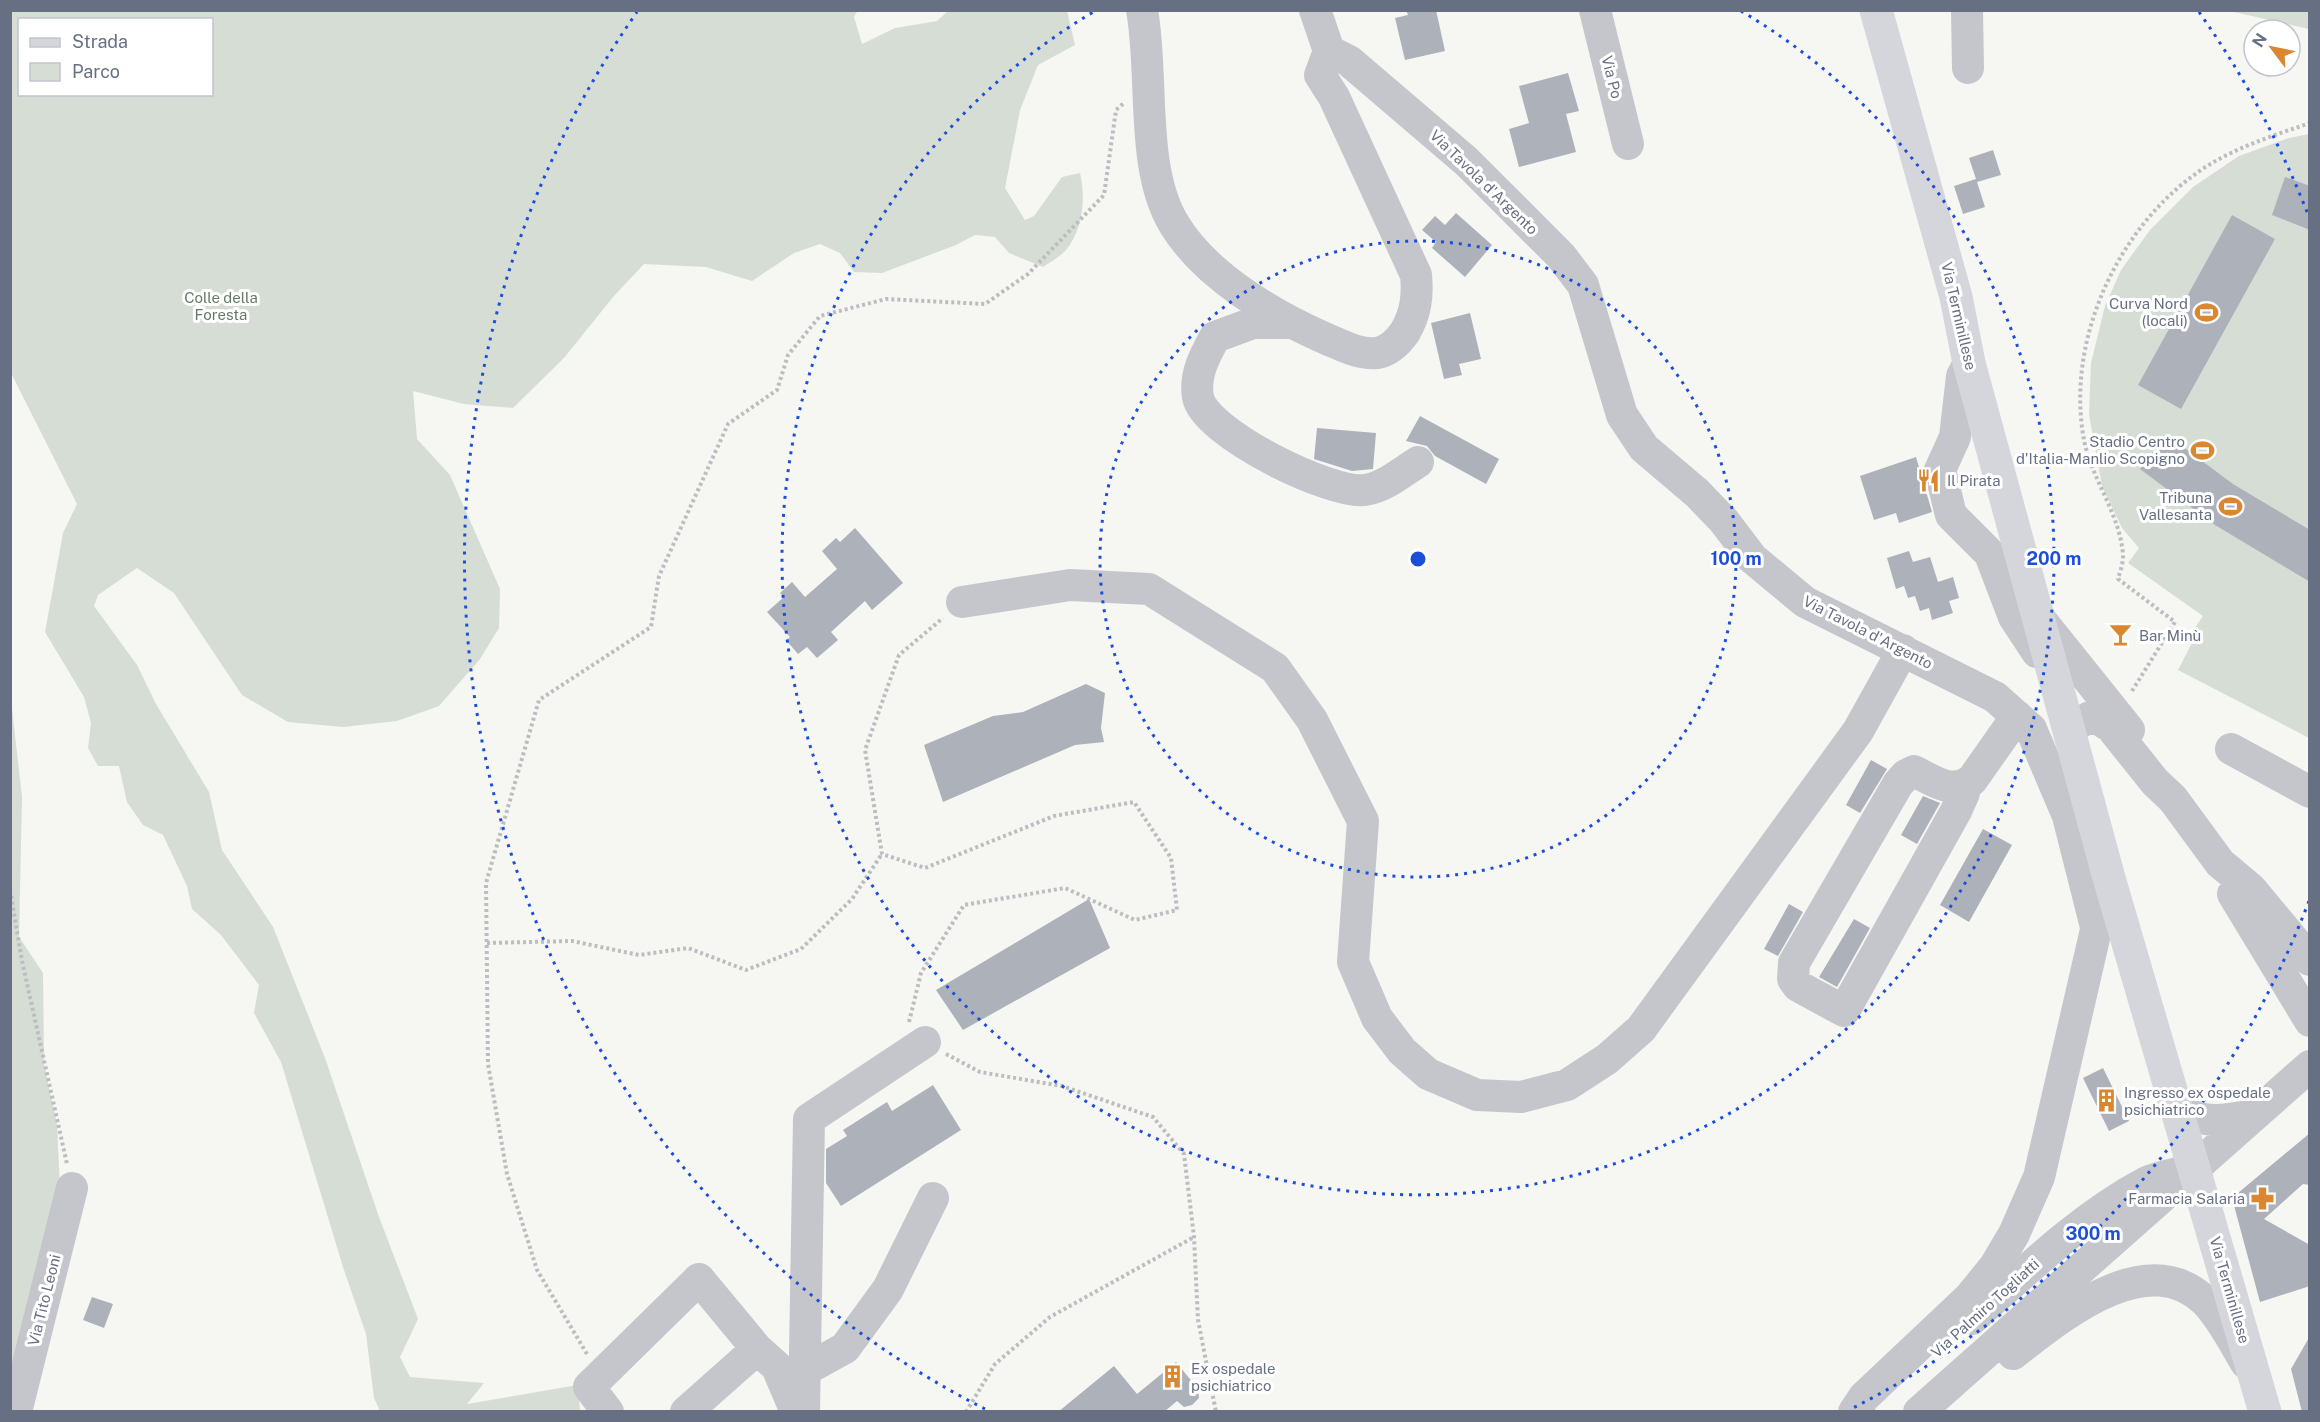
<svg xmlns="http://www.w3.org/2000/svg" width="2320" height="1422" viewBox="0 0 2320 1422" font-family="'Public Sans',sans-serif">
<style>
.green{fill:#d6ddd5;fill-rule:evenodd}
.building{fill:#adb1b9}
.lines{fill:none;stroke-linecap:round;stroke-linejoin:round}
.path{stroke:#bcbdc0;stroke-width:4;stroke-dasharray:3 3;stroke-linecap:butt}
.minor{stroke:#c5c6cb;stroke-width:32}
.major{stroke:#d5d6dc;stroke-width:33}
.ring{fill:none;stroke:#1d4ed8;stroke-width:3;stroke-dasharray:3 6}
.labels{text-anchor:middle;dominant-baseline:central;stroke-width:6;stroke-linejoin:round;paint-order:stroke}
.street-label{font-size:15px;fill:#676f83;stroke:#fff}
.park-label{font-size:15px;fill:#657a67;stroke:#fff}
.poi-label{font-size:15px;fill:#676f83;stroke:#fff;text-anchor:end}
.centre{fill:#1d4ed8;stroke:#fff;stroke-width:3}
.ring-label{font-size:18px;text-anchor:middle;font-weight:bold;fill:#1d4ed8;stroke:#fff;stroke-width:6;stroke-linejoin:round;paint-order:stroke}
</style>
<rect width="100%" height="100%" fill="#f6f6f3"/>
<path class="green" d="M858,10l-4,7 8,27 33,-16 42,-7 11,-10h119l8,34 -37,20 -18,45 -15,78 20,32 9,-4 28,-39 18,-4c6,26 3,56 -14,77 -6,7 -16,12 -23,17l-34,-14 -14,-16 -20,-2 -19,10 -74,28 -28,-1 -14,-19 -20,-9 -26,9 -42,28 -46,-14 -62,-3 -31,33 -49,61 -51,50 -49,-4 -51,-13 4,48 33,36 50,114 -1,39 -19,31 -41,47 -42,15 -54,6 -55,-5 -46,-27 -68,-102 -37,-25 -39,27 -4,11 43,59 19,39 53,88 13,58 51,77 52,131 54,159 39,102 -18,38 10,20 74,6 -17,21 111,-19 2,26h-200l-6,-13 -8,-64 -23,-67 -62,-205 -27,-49 5,-28 -38,-50 -29,-26 -5,-23 -24,-51 -20,-10 -16,-23 -8,-36h-21l-10,-18 3,-25 -7,-26 -39,-65 18,-99 14,-29 -66,-131v-362zM20,20h192v74h-192z
M2230,11h79v18z
M2309,134v604l-131,-68 16,-31 -4,-4 13,-19 -75,-53 11,-15 -17,-20 -20,-42 -13,-72 2,-51 14,-57 16,-36 29,-40 43,-43 46,-31 50,-18z
M10,691l12,106 -3,140 24,36 1,91 13,61 3,63 -43,173 -7,-1z"/>
<path class="building" d="M1406,10h30l9,41 -40,9 -10,-42 13,-3z
M1568,73l11,38 -13,3 10,38 -57,15 -10,-38 20,-6 -10,-37z
M1993,150l8,25 -24,7 8,25 -22,7 -9,-28 22,-7 -7,-21z
M2285,177l25,9v44l-38,-15z
M1456,213l36,32 -27,32 -33,-29 4,-6 -14,-12 13,-14 10,9z
M2232,215l43,24 -94,170 -43,-24z
M1470,313l11,46 -22,5 3,11 -18,4 -13,-56z
M1420,416l79,43 -13,25 -51,-28 -8,-10 -21,-5z
M1317,428l59,5 -3,36 -21,2 -38,-12z
M2166,434l67,50 77,46v52l-95,-57 -75,-56z
M1916,457l16,55 -33,11 -3,-10 -22,7 -14,-44z
M855,528l48,55 -31,27 -7,-9 -34,31 7,8 -21,18 -10,-11 -9,7 -12,-14 4,-3 -23,-25 17,-15 -4,-4 12,-11 13,15 32,-28 -15,-18 14,-13 4,4z
M1909,551l4,11 17,-5 8,25 15,-5 6,21 -10,3 4,12 -21,7 -3,-12 -9,3 -5,-15 -7,2 -4,-12 -8,3 -9,-31z
M1086,684l19,9 -4,35 3,14 -29,3 -132,57 -19,-57 69,-29 30,-4z
M1871,760l16,9 -27,44 -14,-8z
M1923,796l17,7 -23,41 -16,-9z
M1983,829l29,16 -43,77 -29,-17z
M1089,899l21,49 -147,82 -27,-40z
M1789,904l14,8 -25,44 -14,-7z
M1854,919l16,9 -33,59 -18,-10z
M2103,1068l26,53 -20,10 -26,-53z
M933,1085l28,45 -120,76 -15,-23v-34l21,-13 -4,-6 44,-28 5,9z
M2310,1133v52l-7,-1 -39,35 46,26v41l-50,16 -28,-104z
M92,1297l21,7 -9,24 -21,-8z
M2310,1336v76h-8l-11,-43z
M1176,1362l22,27 1,9 -7,7 -8,2 -7,-6 -13,11h-106l56,-46 23,28z"/>
<g class="lines">
<path class="path" d="M2132,691l43,-69 -57,-43c2,-7 5,-15 5,-23 -2,-40 -31,-76 -39,-116 -18,-96 30,-204 106,-262 34,-27 79,-41 120,-55
M10,890l12,71 45,203
M487,943l85,-2 67,14 49,-7 58,22 55,-21 51,-50 30,-45
M909,1022l12,-49 43,-68 101,-17 70,32 42,-10 -6,-52 -37,-56 -80,14 -129,52 -43,-14 -17,-104 34,-95 44,-37
M946,1054l34,18 82,14 91,31 31,37 10,83 4,83 18,92
M587,1354l-50,-84 -30,-96 -19,-110 -2,-181 53,-183 112,-73 8,-51 69,-152 49,-34 11,-35 32,-39 66,-17 99,5 43,-30 76,-79 12,-85 8,-7
M966,1412l29,-48 55,-47 144,-80"/>
<path class="minor" d="M1142,10c12,66 -2,159 32,214 31,52 101,93 155,116 14,6 31,15 48,13 12,-2 21,-11 28,-21 11,-19 13,-36 11,-57l-82,-178 -14,-22 9,-24 20,10 117,100 95,95 22,29 39,130 22,33 53,45 27,28 28,37 53,44 190,95 36,32 37,87 28,111
M1315,10l14,41
M1595,10l33,134
M1967,10l1,58
M1289,323h-36l-38,14c-10,18 -21,38 -17,60 6,36 134,98 167,93 20,-3 37,-18 53,-28
M1969,363l-7,13 -7,61 -15,33 11,45 39,39 24,63 23,35 12,-1
M962,602l108,-17 79,4 126,79 37,52 51,101 -10,141 24,56 25,33 26,23 49,21 44,2 46,-12 40,-26 34,-30 217,-298 45,-81
M2044,624l85,106
M2070,728l20,-11 7,1 14,9 44,55 18,17 47,64 31,26 59,71
M2231,749l79,43
M1963,786l1,7 -8,18 -112,200 -46,-25 -5,-7 1,-16 104,-179 8,-9 8,-4c20,10 37,24 58,9l45,-64
M2233,894l77,127
M2177,1110c31,14 45,11 77,5
M1972,1319c55,-49 109,-102 175,-137 10,-5 24,-7 35,-10
M2013,1354c48,-37 133,-109 192,-53 16,16 29,42 41,62
M805,1370l40,-22 43,-59 45,-91
M16,1412l56,-224
M608,1412l-19,-25 110,-108 58,70 20,18 19,45
M686,1412l71,-63
M804,1412l5,-293 116,-77
M1854,1412l10,-15 105,-99 26,-32 19,-32 25,-57 62,-269
M1919,1412l391,-346"/>
<path class="major" d="M1876,10l80,287 13,66 140,515 156,534"/>
</g>
<g class="ring">
<circle cx="1418" cy="559" r="318"/>
<path d="M1741 11A636 636 0 1 1 1095 11"/>
<path d="M2309 901A954 954 0 0 1 1851 1409M985 1409A954 954 0 0 1 637 12M2199 12A954 954 0 0 1 2309 217"/>
</g>
<defs>
<symbol id="stadium-bare" viewBox="-9 -9 18 18"><path d="M0-5a6.5 5 0 1 0 0 10a6.5 5 0 1 0 0-10ZM-3.5-1.8h7v3.6h-7Z" fill="#da872f" stroke="#fff" stroke-width="2.5" paint-order="stroke"/></symbol>
<symbol id="restaurant-bare" viewBox="-9 -9 18 18"><path d="M-5-6h1v4h1v-4h1v4h1v-4h1v5L-1.5 .5V6h-2V.5L-5-1ZM5-6V6H3V1.5H1.5Q1.5-4 5-6Z" fill="#da872f" stroke="#fff" stroke-width="2.5" paint-order="stroke"/></symbol>
<symbol id="bar-bare" viewBox="-9 -9 18 18"><path d="M-6-5H6L.8 .8V4.5H3.5V6h-7V4.5H-.8V.8Z" fill="#da872f" stroke="#fff" stroke-width="2.5" paint-order="stroke"/></symbol>
<symbol id="building-bare" viewBox="-9 -9 18 18"><path d="M-4-6H4V6H1V3H-1V6H-4ZM-2.5-4.3h1.7v1.8h-1.7ZM.8-4.3h1.7v1.8H.8ZM-2.5-1h1.7V.8h-1.7ZM.8-1h1.7V.8H.8Z" fill="#da872f" stroke="#fff" stroke-width="2.5" paint-order="stroke"/></symbol>
<symbol id="pharmacy-bare" viewBox="-9 -9 18 18"><path d="M-2-6h4v4h4v4h-4v4h-4v-4h-4v-4h4Z" fill="#da872f" stroke="#fff" stroke-width="2.5" paint-order="stroke"/></symbol>
</defs>
<g fill-rule="evenodd">
<use href="#stadium-bare" x="2190" y="296" width="33" height="33"/>
<use href="#stadium-bare" x="2186" y="434" width="33" height="33"/>
<use href="#restaurant-bare" x="1912" y="464" width="33" height="33"/>
<use href="#stadium-bare" x="2214" y="490" width="33" height="33"/>
<use href="#bar-bare" x="2104" y="618" width="33" height="33"/>
<use href="#building-bare" x="2090" y="1084" width="33" height="33"/>
<use href="#pharmacy-bare" x="2246" y="1182" width="33" height="33"/>
<use href="#building-bare" x="1156" y="1360" width="33" height="33"/>
</g>
<g class="labels">
<g class="street-label">
<text transform="translate(1612 77) rotate(76)">Via Po</text>
<text transform="translate(1484 182) rotate(44)">Via Tavola d'Argento</text>
<text transform="translate(1959 316) rotate(77)">Via Terminillese</text>
<text transform="translate(1868 632) rotate(27)">Via Tavola d'Argento</text>
<text transform="translate(2230 1290) rotate(74)">Via Terminillese</text>
<text transform="translate(44 1300) rotate(-76)">Via Tito Leoni</text>
<text transform="translate(1985 1308) rotate(-42)">Via Palmiro Togliatti</text>
</g>
<g class="park-label">
<text x="221" y="297">Colle della<tspan x="221" dy="17">Foresta</tspan></text>
</g>
<g class="poi-label">
<text x="2188" y="303">Curva Nord<tspan x="2188" dy="17">(locali)</tspan></text>
<text x="2185" y="441">Stadio Centro<tspan x="2185" dy="17">d'Italia-Manlio Scopigno</tspan></text>
<text x="1947" y="480" text-anchor="start">Il Pirata</text>
<text x="2212" y="497">Tribuna<tspan x="2212" dy="17">Vallesanta</tspan></text>
<text x="2139" y="635" text-anchor="start">Bar Minù</text>
<text x="2124" y="1092" text-anchor="start">Ingresso ex ospedale<tspan x="2124" dy="17">psichiatrico</tspan></text>
<text x="2245" y="1198">Farmacia Salaria</text>
<text x="1191" y="1368" text-anchor="start">Ex ospedale<tspan x="1191" dy="17">psichiatrico</tspan></text>
</g>
</g>
<circle cx="1418" cy="559" r="9" class="centre"/>
<g class="ring-label">
<text x="1736" y="565">100 m</text>
<text x="2054" y="565">200 m</text>
<text x="2093" y="1240">300 m</text>
</g>
<rect width="2320" height="1422" fill="none" stroke="#676f83" stroke-width="24"/>
<rect x="18" y="18" width="195" height="78" fill="#ffffff" stroke="#c2c5cd" stroke-width="1.5"/>
<rect x="30" y="38" width="30" height="9" fill="#d5d6dc" stroke="#c2c5cd" stroke-width="1.5"/>
<text x="72" y="48" font-size="18" fill="#676f83">Strada</text>
<rect x="30" y="63" width="30" height="18" fill="#d6ddd5" stroke="#c2c5cd" stroke-width="1.5"/>
<text x="72" y="78" font-size="18" fill="#676f83">Parco</text>
<g transform="translate(2272 48) rotate(302)"><circle r="28" fill="#ffffff" stroke="#c2c5cd" stroke-width="1.5"/>
<path d="M0-4.5L10 22L0 15L-10 22Z" fill="#da872f"/>
<text y="-9" font-size="16" font-weight="bold" text-anchor="middle" fill="#676f83">N</text>
</g>
</svg>
